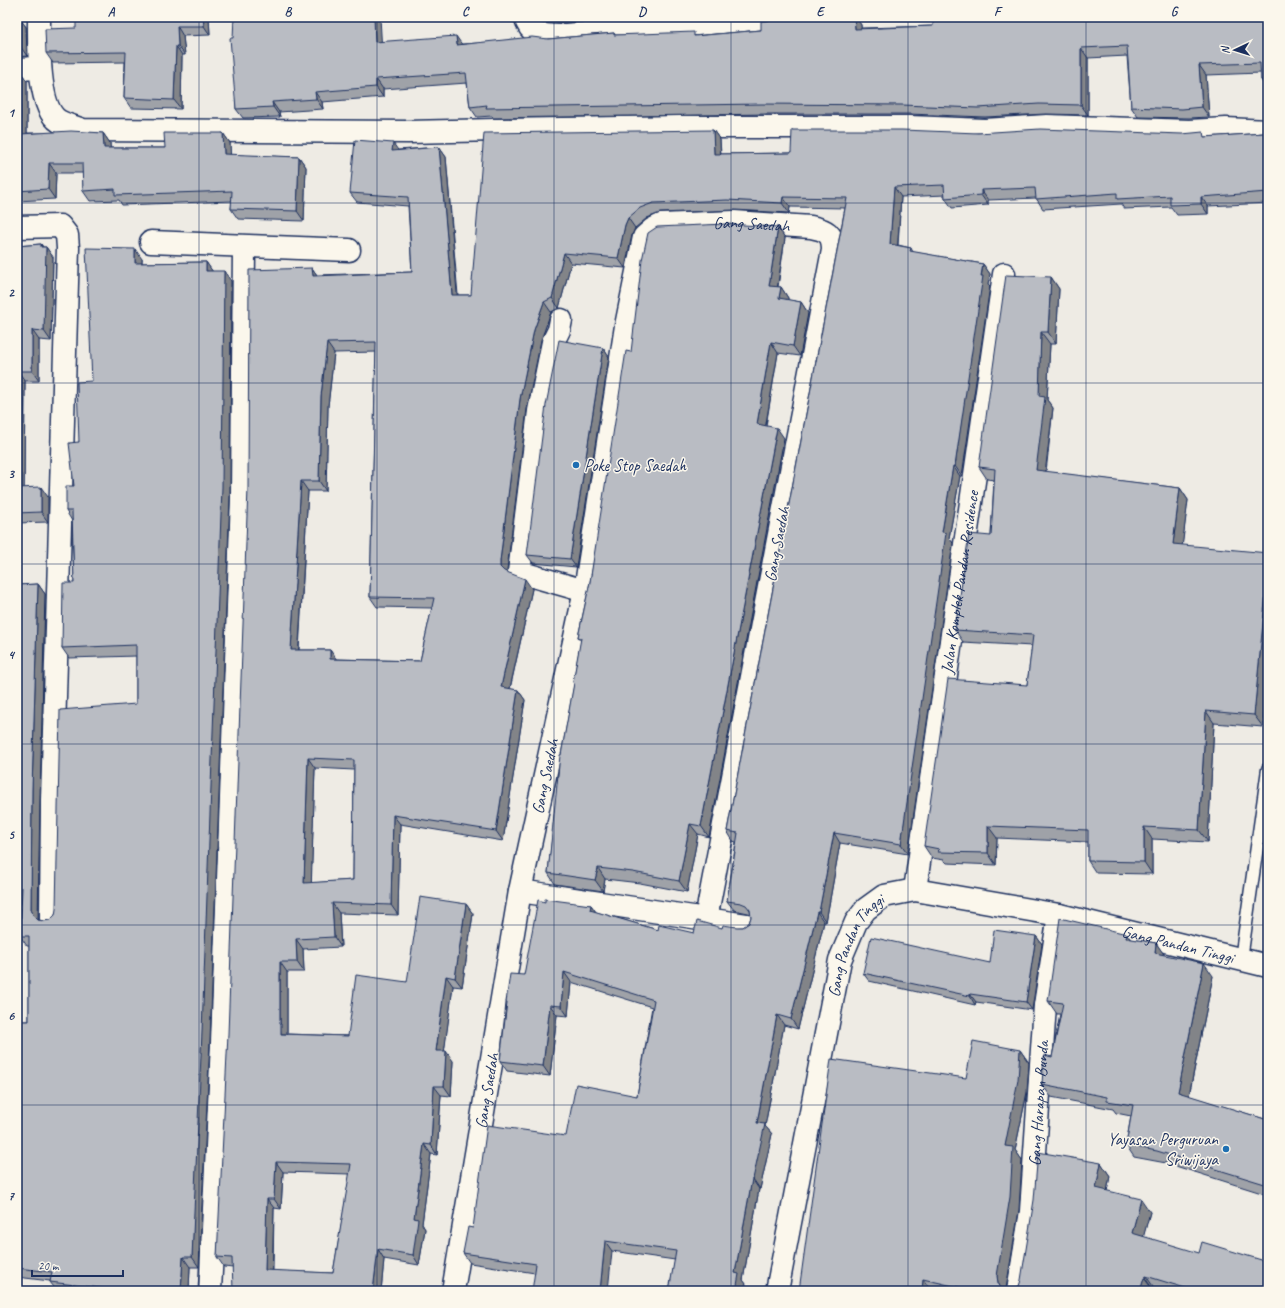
<svg xmlns="http://www.w3.org/2000/svg" width="1285" height="1308" viewBox="0 0 1285 1308" font-family="Caveat,sans-serif">
<style>
.lines{fill:none;stroke-linecap:round;stroke-linejoin:round}
.service-casing{stroke:#1b2f5e;stroke-width:15}
.minor-casing{stroke:#1b2f5e;stroke-width:25}
.service{stroke:#fbf7ec;stroke-width:12}
.minor{stroke:#fbf7ec;stroke-width:22}
.wall{fill:#9fa2a8;stroke:#1b2f5e;fill-rule:evenodd}
.shaded-wall{fill:#828488;stroke:#1b2f5e}
.building{fill:#b9bcc3;stroke:#1b2f5e;fill-rule:evenodd}
.grid{fill:none;stroke:#1b2f5e;stroke-width:1;stroke-opacity:0.55}
.poi-dot{fill:#1f6fb2;stroke:#fbf7ec;stroke-width:1.5}
.labels{text-anchor:middle;dominant-baseline:central;stroke-width:3;stroke-linejoin:round;paint-order:stroke}
.street-label{font-size:17px;fill:#1b2f5e;stroke:#fbf7ec}
.poi-label{font-size:17px;fill:#1b2f5e;stroke:#fbf7ec;text-anchor:start}
.neatline{fill:none;stroke:#1b2f5e;stroke-width:1.5}
.grid-label{font-size:13px;text-anchor:middle;font-weight:bold;fill:#1b2f5e}
</style>
<rect width="100%" height="100%" fill="#eeebe4"/>
<filter id="ink" filterUnits="userSpaceOnUse"><feTurbulence type="fractalNoise" baseFrequency=".025" numOctaves="2"/><feDisplacementMap in="SourceGraphic" scale="8" xChannelSelector="R" yChannelSelector="G"/><feConvolveMatrix kernelMatrix="1 2 1 2 8 2 1 2 1" color-interpolation-filters="sRGB"/></filter>
<g filter="url(#ink)">
<g class="lines">
<defs>
<path id="service" d="M1241,959l27,-190"/>
<g id="minor">
<path d="M39,17c0,23 -2,91 20,104 7,4 16,6 24,9l325,2 88,-2 184,-3h229l76,3 62,-4 142,5 37,-2 42,2"/>
<path d="M525,17c5,17 14,18 29,19l228,-19"/>
<path d="M17,69l23,-1"/>
<path d="M17,227l43,-1 7,9 1,13 -16,552 -1,119"/>
<path d="M151,242l198,8"/>
<path d="M561,320l-2,10 -6,12 -14,69 -20,161 66,19"/>
<path id="s1" d="M915,890l89,-616"/>
<path d="M520,891l226,34"/>
<path d="M210,1291l12,-248 20,-546 2,-250"/>
<path id="s2" d="M453,1291l67,-400 65,-300 41,-265 18,-89 9,-8 8,-4 73,-3 77,5c15,3 22,6 22,23l-127,669"/>
<path id="s3" d="M777,1291l63,-331 16,-38 10,-13 18,-13 31,-6 144,25 209,51"/>
<path id="s4" d="M1018,1291l13,-80 14,-206 14,-90"/>
</g>
</defs>
<use href="#service" class="service-casing"/>
<use href="#minor" class="minor-casing"/>
<use href="#service" class="service"/>
<use href="#minor" class="minor"/>
</g>
<path class="wall" d="M17,17h2l7,10 1,29 -10,1z
M209,17l1,18 -27,1 2,19h-3l-1,54 -50,-1 -7,-10 1,-36 -72,1 -7,-10 30,-25z
M538,17h81v1l-65,5 -13,-2z
M854,17h2l5,8v3l407,-11v73l-7,-10v-7l-55,2 3,42 -20,1 -51,-1 -7,-10 -4,-51 -39,2v57l-42,-1 -61,3 -76,-3h-141l-275,4 -1,-2 -15,1 -7,-10 -3,-24 -84,6v8l-61,5 1,7 -44,3 1,5 -37,1 -7,-9 -3,-71 149,4 80,2 86,-5 66,-6 1,2 82,1 64,-6z
M17,71h3l7,10v52h76l7,10v5h55l58,-15 7,10v12l69,2 7,10 -2,54 -66,-2 -7,-10 1,-8 -110,4 -3,-5 -29,1 -7,-10v-18h-27l-1,26 -38,2z
M713,130l7,10 1,14 70,-1 187,-20 228,4 58,-4 4,-2v72l-60,3v8l-31,1 -6,-8 -47,2 -3,-5 -78,5 -7,-11 -48,2v5l-36,3 -7,-10v-3l-44,2 -3,48 13,3 2,4 70,12 7,10 -2,10 2,2 -28,190h-2l-11,62 4,5 -45,311 -68,-11 -14,79h-2l-26,107 -14,-4 -19,101 7,8 -12,55h-1l-16,91 3,4 -2,7h-75l6,-31 -63,-9 -77,22 -65,-10 -7,-10 10,-25 93,-92 71,-40 15,-89 -81,-25 -3,34 -11,-1 -7,61 -43,-5 -7,-10 6,-58v-1l18,-27 21,-73 46,3 5,7 62,18 36,3 28,-5 21,-1 6,-4 2,-6v-3l-3,-1 -14,-3 -7,-9 9,-59 -3,-1 -6,-10 118,-623 -55,-1 -1,6 -55,-3 -74,3 -13,5 -12,10 -3,7 -7,33 -54,-5 -12,45 -8,4 -10,28 -14,69 -20,161v2l25,17 -22,100 8,1 7,10 -22,141 -103,-17 -2,91 -59,-2 2,34 -38,2 1,23h-17v62l61,2 59,-54 59,-78 7,10 -11,73 -9,-1 -9,65 9,10 -2,35 -10,-1 -4,60 -6,-1 -9,70 3,5 -6,36 -35,-6 -3,32 -148,-23 -9,-1 -7,-10 95,-989 5,7 95,-3 -4,-66 -51,-4 -7,-9 48,-43 41,-3 7,10 12,138h13zM376,352l-6,245 7,10 55,1 -12,53 -84,-2 -6,-9h-31l9,-159h18l2,-85 6,-53zM315,768l39,2 -1,110 -42,3zM283,1172l67,2 -17,99 -60,-2 1,-63 7,1z
M778,227l7,11 -7,49h3l7,11v2l13,2 7,11 -8,43 -22,-3 -12,73 18,12 -75,399 -11,-3 -11,58 -47,-9 -35,-4 -2,12 -48,-7 -7,-11 13,-118 13,-70 -1,-3 8,-41 -3,-4 12,-55 41,-230z
M41,244l2,3h3l7,10 -2,84 -12,-1v41h-14l-1,107 24,9v25l-31,1v-277z
M142,259v4l64,-1 6,9 19,10 -1,216 -20,545 -11,225h-9l-1,24h-132l-7,-9v-1l-33,-4v-256h12v-75h-2l-7,-10 1,-38h-4v-313l21,-1 7,10 -5,206 -2,119 1,1 5,1 6,-1 5,-5 81,-211v-48l-67,2 -7,-10 12,-65 -2,-62 -6,-10 8,-25 5,-44 13,-61z
M1051,277l8,12 -3,55h-6l-3,56 6,8 -7,64 134,16 8,12 -6,45 81,182 -49,-4 -6,119 -56,-3v35l-56,-1 -8,-12v-19l-91,-4 -1,27 -49,-2 -3,-3 -12,-2 -8,-12 103,-161 5,-39 -69,-4 -8,-12 36,-94 3,-56 -7,-1 -8,-12z
M603,348l6,9 -33,210 -43,-4 -6,-8z
M1036,936l6,8 -10,66 -56,-8 -1,3 -106,-24 -6,-8 127,-10z
M1130,939l26,4 8,12 49,21 -24,120 79,24v75l-102,-32 -32,-6 -8,-12 5,-29 -15,-3 -3,-4 -62,-12 -9,-13 10,-27 8,-43h-3l-9,-13z
M1020,1050l9,13 -2,29 -12,58 7,10 -3,50 -13,80 1,1 7,-1 5,-4 82,-123 9,13 -3,15 43,21 -7,25 125,54h-105l-8,-2 -1,2 -1,-1v1h-354l167,-213z"/>
<path class="shaded-wall" d="M19,17l7,10 1,29 -7,-10z
M203,17h6l1,18 -6,-9z
M374,17h6l2,35 -7,-10z
M854,17h2l5,8 1,14 -7,-10z
M177,26l6,10 2,19 -7,-9z
M456,36l7,10 -6,-1z
M176,46l6,9 -1,54 -7,-9z
M1081,48l7,10v57l-7,-10z
M1199,65l7,10 3,42 -7,-10z
M20,71l7,10v63l-7,-10z
M376,79l7,10v8l-7,-10z
M315,92l7,10 1,7 -7,-10z
M272,102l7,10 1,5 -7,-10z
M713,130l7,10 1,24 -7,-10z
M103,133l7,10 1,15 -7,-10z
M223,133l7,10 1,21 -7,-10z
M393,143l7,10 -8,-2z
M439,147l7,10 12,148 -6,-10z
M299,157l7,10 -2,54 -7,-10z
M49,163l7,10 -1,26 -7,-10z
M894,187l7,10 -4,57 -7,-10z
M981,190l7,10v5l-7,-10z
M783,197l7,10 -1,6 -7,-10z
M1201,197l7,9v8l-7,-10z
M628,218l7,10 -3,7 -7,33 -7,-10 7,-33z
M778,227l7,11 -9,58 -7,-10z
M41,244l5,8v-5l7,10 -2,84 -7,-10z
M135,249l7,10v14l-7,-10z
M564,253l7,10 -12,45 -7,-10z
M206,262l7,10 -7,-1z
M983,264l7,10 -2,10 2,2 -28,190 -7,-10z
M312,268l7,10 -6,-2z
M224,271l7,10 -1,216 -20,545 -11,225 -7,-10z
M1051,277l8,12 -3,55 -8,-12z
M781,287l7,11 -1,11 -8,-11z
M544,302l7,10 -10,28 -14,69 -20,161v7l-7,-10v-6l20,-162 14,-69z
M801,302l7,11 -8,43 -7,-10z
M32,330l7,10v41l-7,-10z
M1041,332l9,12 -3,56 6,8 -9,74 -8,-12z
M771,342l7,11 -14,82 -7,-11z
M327,343l7,10 -6,53 -2,85 -7,-10 2,-85z
M603,348l6,9 -33,210 -6,-8z
M18,371l7,10 -1,117 -7,-10z
M777,428l7,10 -75,399 -8,-11z
M953,466l7,10 -11,62 4,5 -45,311 -7,-10 41,-312z
M301,481l7,10 -10,169 -7,-10z
M41,487l7,10v25l-7,-10z
M1180,488l8,12 -7,56 -8,-12z
M1268,571v99l-5,57 -9,-12z
M525,579l7,10 -24,108 -7,-10z
M38,584l7,10 -5,206 -2,119 2,6 -7,-10 -2,-6 1,-119z
M330,650l7,10 -7,-1z
M518,690l7,10 -22,141 -7,-10z
M1206,711l8,12 -6,119 -9,-12z
M308,758l7,10 -4,125 -7,-10z
M393,815l7,9 -2,91 -7,-10z
M690,824l8,10 -11,58 -8,-11z
M988,826l9,12 -1,27 -8,-12z
M1144,827l8,12v35l-8,-12z
M834,833l6,10 -14,79 -7,-10z
M598,868l7,11 -2,12 -8,-11z
M332,903l7,10 2,34 -7,-10z
M466,904l7,10 -11,73 -7,-9z
M591,905l7,10 -8,-5z
M817,912l7,10 -26,107 -7,-10z
M1127,934l9,13 -10,-9z
M1036,936l6,8 -10,66 -6,-8z
M296,939l7,10 1,23 -7,-10z
M1156,943l9,13 -10,-3z
M280,962l7,10v61l1,1h-7l-1,-10z
M1204,963l9,13 -26,129 -9,-13z
M564,972l7,10 -3,34 -7,-10z
M446,976l7,10 -10,75 -7,-10z
M970,994l6,8 -1,3 -5,-9z
M550,1005l7,10 -7,61 -7,-10z
M777,1015l7,10 -19,101 7,8 -12,55 -7,-10 4,-56z
M1020,1050l9,13 -2,29 -12,58 7,10 -3,50 -13,79v2h-3l-5,-8 -1,-7 8,-130z
M446,1051l7,10 -2,35 -7,-10z
M434,1086l7,9 -4,60 -6,-10z
M424,1144l7,10 -9,70 3,5 -6,36 -6,-10 1,-37z
M276,1162l7,10 -2,37 -7,-10z
M1101,1163l9,13 -5,25 -9,-13z
M752,1179l7,10 -16,91 3,4 -2,7h-8l-1,-18z
M267,1199l7,9 -2,72 -7,-10z
M1141,1199l9,13 -9,34 -9,-13z
M605,1241l7,10 -4,40h-8z
M378,1249l6,10 -3,32h-8z
M183,1257l7,10 -1,24h-8z
M1146,1276l9,13 -1,2 -9,-13z
M1144,1278l9,12v1h-13z
M923,1279l8,12h-9z"/>
<path class="building" d="M17,17h2l1,29h-3z
M76,17h127l1,9h-27l1,20h-2l-2,54 -50,-2 2,-46 -80,1 -1,-24 31,-1z
M234,17h140l1,25 81,-6 1,9 75,-8 16,2 66,-6v2l80,-3v4l67,-6v-9l15,-1 7,-3h71l1,12 78,-3v-9h335v62l-7,1 -1,-17 -61,2 3,42 -20,2 -51,-2 -4,-61 -46,2v57l-42,-1 -61,4 -76,-3 -141,-1 -275,4 1,-3 -17,2 -4,-34 -90,6v8l-61,5 1,7 -44,3 1,5 -37,2 -6,-71h3z
M17,71h3v63l51,-3 32,2 1,15h61l-1,-15h59l1,21 75,3 -2,54 -66,-2 1,-18 -117,4v-6l-32,2 -1,-28h-33l-1,26 -31,2z
M1040,129l142,5 21,-2 1,5 60,-4 4,-2v61l-67,5v7l-31,1v-9l-53,3v-6l-81,6 -1,-11 -54,2v5l-36,3 -1,-13 -50,2 -4,57 21,4 -1,3 73,13 -2,12h2l-28,190h-2l-11,66 4,1 -45,311 -67,-11 -15,79h-2l-26,107 -14,-4 -20,108 8,1 -12,55h-1l-17,94 4,1 -3,17h-67l7,-40 -71,-10 -5,50h-68l4,-27 -73,-11 5,-26 5,1 14,-103 79,11 10,-52 61,12 17,-96 -90,-28 -3,34 -11,-1 -7,61 -43,-5 7,-59h-1l4,-28 14,1 14,-75 7,2v-3l46,6 -1,5 68,20 1,-5 35,8 3,-12 25,7 1,-3 14,2h6l6,-4 2,-6 -1,-7 -4,-5 -5,-2 -14,-2 11,-68 -11,-2 120,-633 -64,-1 -1,6 -55,-3 -74,3 -13,5 -12,10 -3,7 -7,33 -54,-5 -12,45 -8,4 -10,28 -14,69 -20,162v6l4,4 21,8 -24,108 17,3 -22,141 -103,-16 -2,90 -59,-2 2,34 -38,2 1,23h-17v62h1v10l67,2 8,-61 51,7 13,-85 46,7 -11,74 -9,-2 -10,75h10l-2,35h-10l-3,59 -7,-1 -10,74 4,1 -5,36 -35,-6 -5,42h-140l-1,-33 -15,-1 11,-223 20,-546 1,-218 63,-2 1,8 99,-4 -4,-75 -58,-4 5,-53 38,3 -1,8 47,-4 13,148h19l13,-162 229,-3 1,24 77,-1 1,-23h110l76,3zM376,342l-6,255 64,1 -14,63 -90,-2v-9h-39l10,-169h18l2,-85 6,-53zM308,758l46,2 -1,120 -49,3zM276,1162l75,2 -18,109 -68,-3 2,-71h7z
M726,224l52,3 -9,59 12,1 -2,11 22,4 -8,44 -22,-4 -14,82 20,4 -76,398 -11,-2 -11,57 -46,-9 -35,-4 -3,12 -47,-7 12,-118h1l13,-72 -1,-1 8,-44 -3,-1 12,-55 36,-231 5,1 11,-92 6,-27 9,-6z
M41,244v3h5l-2,84 -12,-1v41h-14l-1,117 24,-1v25l-24,1v-267z
M86,248l49,1v14l71,-1v9h18l-2,216 -20,545 -10,225h-9l-2,34h-56l-75,-9 2,-10 -35,-4v-247h12v-85h-9l2,-48h-5v-303l21,-1 -6,206 -1,119 2,6 5,5 6,1 6,-1 5,-5 1,-6 4,-199 76,-6v-59l-74,3 1,-65h11l-2,-72h-6v-25h8l-5,-43 10,-1 -2,-60 15,-1z
M1006,275l45,2 -3,55h-7l-2,64 6,1 -9,73 144,18 -7,56 95,9v18l-14,144 -48,-4 -7,119 -55,-3v35l-56,-1v-31l-100,-4v27l-50,-1 1,-3 -15,-3 24,-167 79,6 6,-50 -78,-5 14,-96 22,2 4,-67 -16,-2z
M559,340l44,8 -33,211 -43,-4 19,-150z
M1060,918l67,16 -1,4 30,5 -1,10 49,10 -26,129 90,28v65l-111,-34 -31,-6 7,-40 -26,-4v-4l-65,-13 2,-29 8,2 11,-54 -15,-2z
M994,930l42,6 -10,66 -56,-8v2l-107,-23 8,-36 119,26z
M973,1041l47,9 -2,30 -13,66 8,1 -3,50 -13,79 1,7 3,5 6,3 7,-1 5,-4 2,-6 13,-80 4,-48 63,11 -5,25 45,11 -9,34 67,20 3,-11 66,20v29h-73l-49,-15 -1,2h-1l-4,13h-165l-52,-12 -1,12h-123l32,-232 135,19z"/>
</g>
<path class="grid" d="M199,17v1274M377,17v1274M554,17v1274M731,17v1274M908,17v1274M1086,17v1274M17,203h1251M17,383h1251M17,564h1251M17,744h1251M17,925h1251M17,1105h1251"/>
<g class="poi-dot">
<circle cx="576" cy="465" r="4"/>
<circle cx="1226" cy="1149" r="4"/>
</g>
<g class="labels">
<g class="street-label">
<text stroke="none"><textPath href="#s2" startOffset="1183">Gang Saedah</textPath></text>
<text transform="translate(777 544) rotate(-79)">Gang Saedah</text>
<text stroke="none"><textPath href="#s1" startOffset="311">Jalan Komplek Pandan Residence</textPath></text>
<text stroke="none"><textPath href="#s2" startOffset="523">Gang Saedah</textPath></text>
<text stroke="none"><textPath href="#s3" startOffset="717">Gang Pandan Tinggi</textPath></text>
<text stroke="none"><textPath href="#s3" startOffset="357">Gang Pandan Tinggi</textPath></text>
<text stroke="none"><textPath href="#s2" startOffset="203">Gang Saedah</textPath></text>
<text stroke="none"><textPath href="#s4" startOffset="189">Gang Harapan Bunda</textPath></text>
</g>
<g class="poi-label">
<text x="584" y="465">Poke Stop Saedah</text>
<text x="1218" y="1139" text-anchor="end">Yayasan Perguruan<tspan x="1218" dy="20">Sriwijaya</tspan></text>
</g>
</g>
<rect width="1285" height="1308" fill="none" stroke="#fbf7ec" stroke-width="44"/>
<g transform="translate(1235 50) rotate(266)" stroke="#fbf7ec" stroke-width="3" paint-order="stroke">
<path d="M0-3L7 15L0 10L-7 15Z" fill="#1b2f5e"/>
<text y="-6" font-size="11" font-weight="bold" text-anchor="middle" fill="#1b2f5e">N</text>
</g>
<path d="M32 1270v6h91v-6" fill="none" stroke="#1b2f5e" stroke-width="2"/>
<text x="38" y="1270" font-size="12" fill="#1b2f5e" stroke="#fbf7ec" stroke-width="3" paint-order="stroke">20 m</text>
<rect x="22" y="22" width="1241" height="1264" class="neatline"/>
<g class="grid-label">
<text x="111" y="16">A</text>
<text x="288" y="16">B</text>
<text x="465" y="16">C</text>
<text x="642" y="16">D</text>
<text x="820" y="16">E</text>
<text x="997" y="16">F</text>
<text x="1174" y="16">G</text>
<text x="11" y="117">1</text>
<text x="11" y="297">2</text>
<text x="11" y="478">3</text>
<text x="11" y="659">4</text>
<text x="11" y="839">5</text>
<text x="11" y="1020">6</text>
<text x="11" y="1200">7</text>
</g>
</svg>
